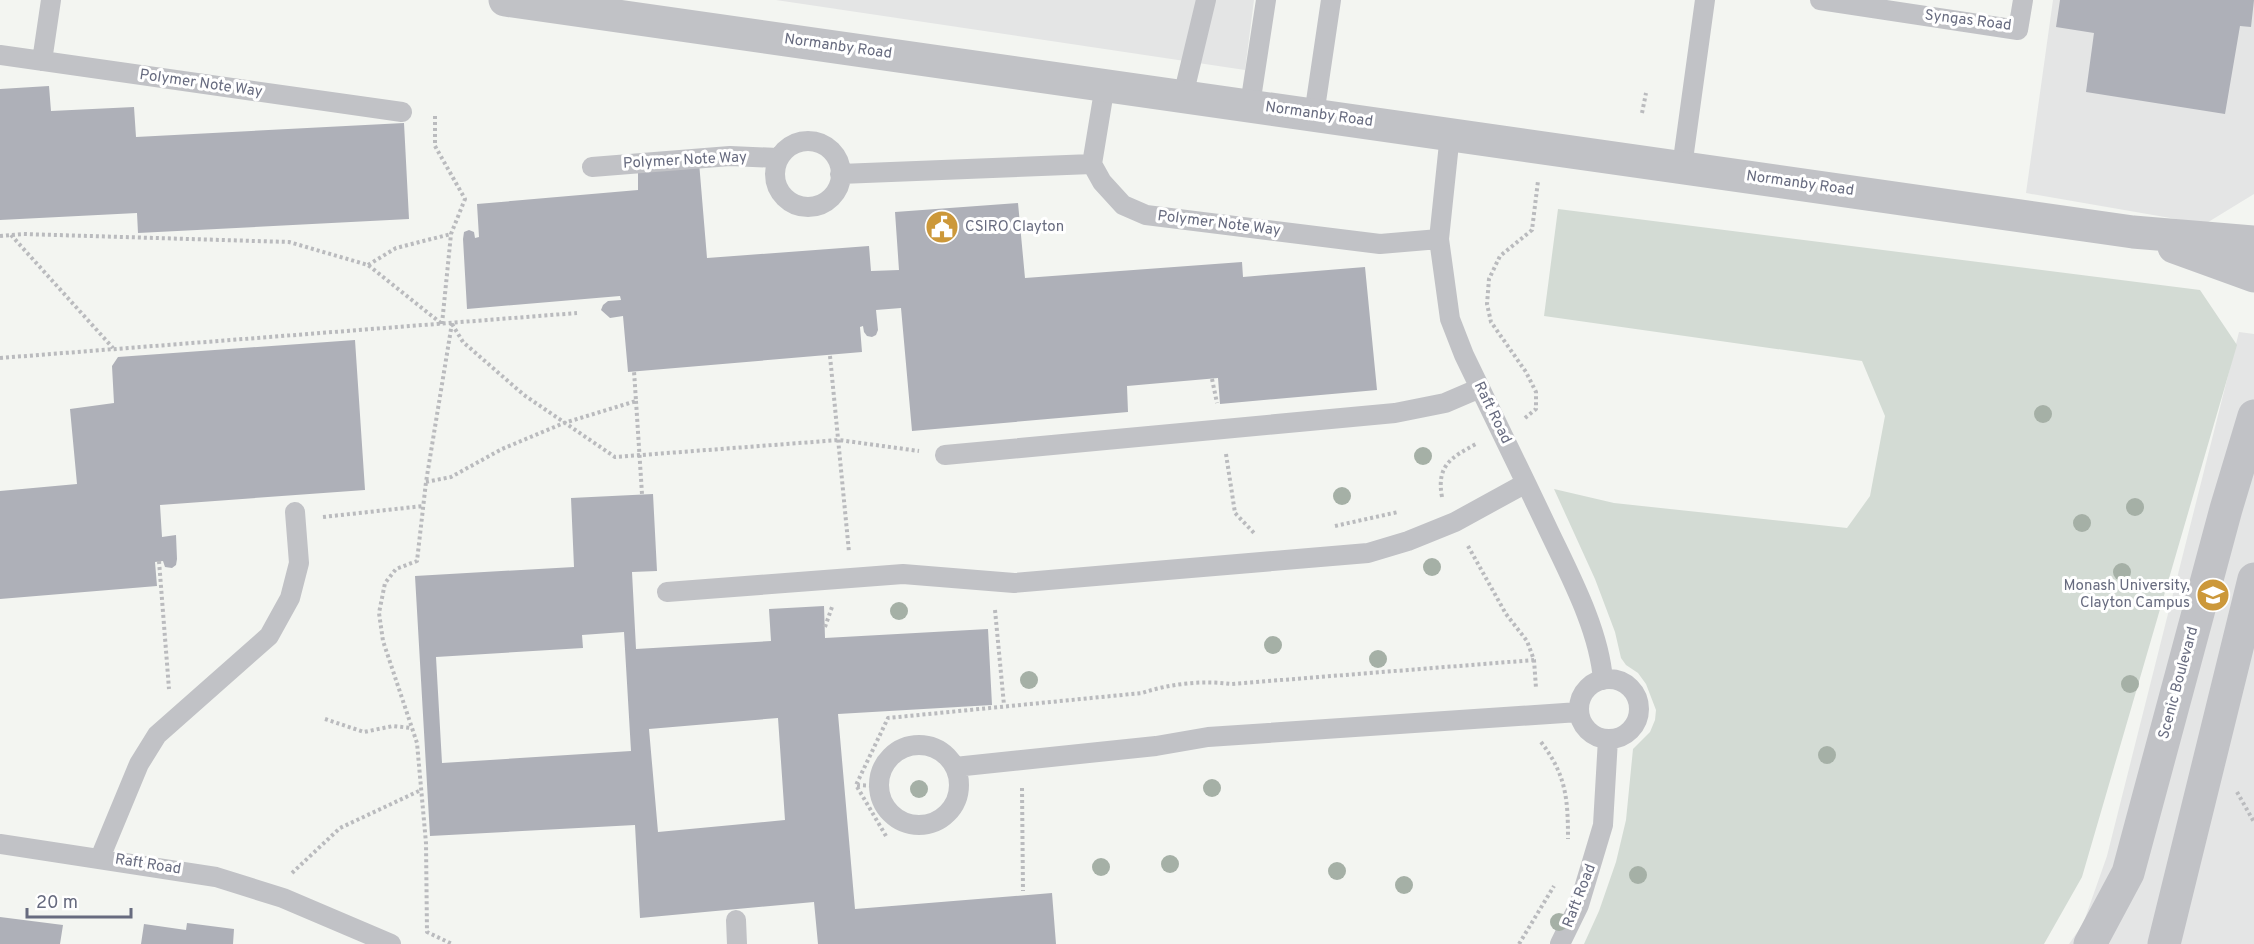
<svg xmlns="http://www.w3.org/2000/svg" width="2254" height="944" viewBox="0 0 2254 944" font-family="Overpass,sans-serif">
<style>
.built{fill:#e4e5e5}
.green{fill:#d3dbd4}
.building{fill:#aeb0b8;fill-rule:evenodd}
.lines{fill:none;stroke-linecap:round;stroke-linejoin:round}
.path{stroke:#babbbe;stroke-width:4;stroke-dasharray:3 3;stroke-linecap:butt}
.service{stroke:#c1c2c6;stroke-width:20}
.minor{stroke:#c1c2c6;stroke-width:33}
.tertiary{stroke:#c1c2c6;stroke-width:33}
.tree{fill:#a5b0a6}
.labels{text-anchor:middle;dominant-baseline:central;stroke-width:6;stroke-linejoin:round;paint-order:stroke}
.street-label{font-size:15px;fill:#676b7f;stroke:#fff}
.poi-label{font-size:15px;fill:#676b7f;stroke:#fff;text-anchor:start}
</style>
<rect width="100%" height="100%" fill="#f3f5f1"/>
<path class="built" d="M776,0h478l-9,70z
M2053,0h201v194l-49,30 -179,-31z
M2239,332l15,2v610h-185l14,-20 24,-68z"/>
<path class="green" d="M1558,209l642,81 37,55 -155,532 -38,67h-460l15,-33 17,-49 10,-42 7,-71 17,-17 5,-12 1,-10 -10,-26 -8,-11 -12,-8 -5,-7 -6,-26 -20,-53 -41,-90 60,14 233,25 23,-32 15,-80 -23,-55 -318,-45z"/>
<path class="building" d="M2060,0h194l-3,27 -11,-1 -15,88 -139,-22 8,-59 -38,-6z
M49,86l2,25 83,-4 2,30 268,-14 5,96 -271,14 -1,-20 -137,7v-131z
M699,162l8,96 162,-12 2,25 28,-1 -4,-58 123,-9 7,75 217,-16 1,15 122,-10 12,123 -157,14 -2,-26 -91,8 1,26 -216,19 -11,-123 -25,2 2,20 -2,5 -4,2 -5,-1 -3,-4 -1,-6 -3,1 2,25 -234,20 -5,-56 -13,2 -9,-8 2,-5 5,-4 13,-1 -1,-4 -153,13 -4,-70 1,-7 5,-2 5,2 1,6 4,-1 -2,-33 161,-14v-23z
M355,340l10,150 -205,15 2,32 14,-2 1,24 -1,6 -4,3 -7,-1 -2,-6 -8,1 2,24 -157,13v-108l77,-7 -7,-75 44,-6 -2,-37 6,-9z
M653,494l4,77 -25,1 4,77 135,-8 -2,-32 55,-3 1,32 163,-9 4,76 -154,9 17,195 197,-16 4,51h-238l-4,-42 -174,16 -5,-93 -205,11 -15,-260 159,-9 -3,-69zM624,632l7,119 -189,12 -6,-106 147,-9 -1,-13zM778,718l7,102 -127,12 -9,-103z
M0,917l63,8 -3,19h-60z
M187,923l47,6 -1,15h-92l3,-20 42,6z"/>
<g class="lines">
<path class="path" d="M1642,113l4,-20
M435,116v30l30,53 -14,35 -9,90
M11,235l102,113
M0,236l23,-2 266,8 79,23 74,59
M368,265l28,-17 55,-14
M452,323l-26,159 -9,79 -21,8 -11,14 -6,30 4,28 34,102 9,100 1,89 25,12
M452,324l11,18 61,53 91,62 224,-17 80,11
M830,356l19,196
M0,358l577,-45
M1212,379l5,24
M636,401l6,93
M1525,418l11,-9v-17l-10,-20 -35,-50 -4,-18 2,-25 11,-23 32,-26 6,-49
M1226,454l9,59 20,21
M426,482l25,-5 51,-28 62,-26 72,-22 -2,-30
M1442,497c-6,-32 10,-40 34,-53
M323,517l100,-11
M1335,526l63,-14
M1468,546l38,68 21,27 7,19 2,28
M159,561l10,128
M995,610l9,95
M825,627l7,-20
M325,719l39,13 29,-6 18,2
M1541,742c25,33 27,56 27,97
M857,785l22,1
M1022,788l1,103
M2237,792l17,30
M886,836l-30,-51 32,-67 254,-25c27,-9 60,-13 89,-9l303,-24
M292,873l48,-45 81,-38
M1519,944l35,-58"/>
<path class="service" d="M1820,0l198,30 5,-30
M0,55l402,57
M42,61l9,-61
M1183,96l23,-96
M1250,105l16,-105
M1314,115l17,-115
M1450,134l-11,105 11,80 14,36c27,56 55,113 82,170 22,47 53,103 57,155
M775 174a33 33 0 1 1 66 0a33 33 0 1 1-66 0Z
M1092,164l13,-79
M592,167l138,-11 48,2
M1682,167l23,-167
M840,174l252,-10 10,18 21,23 23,10 234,29 59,-5
M945,455l450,-42 50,-10 35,-15
M667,592l236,-18 111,9 354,-30 40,-12 47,-19 71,-39
M1579 709a30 30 0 1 1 60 0a30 30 0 1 1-60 0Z
M879 785a40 40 0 1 1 80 0a40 40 0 1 1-80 0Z
M955,767l201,-21 52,-9 371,-25
M0,844l216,33 67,21 108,46
M100,858l39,-94 18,-29 112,-99 21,-38 9,-35 -4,-51
M736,920l1,24
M1560,944l19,-39 24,-80 5,-86"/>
<path class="minor" d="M2090,944l38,-71 98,-364 28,-93
M2164,944l90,-365"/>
<path class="tertiary" d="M505,0l1628,232 121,10
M2174,247l80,29"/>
</g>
<g class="tree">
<circle cx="2043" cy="414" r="9"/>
<circle cx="1423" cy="456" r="9"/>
<circle cx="1342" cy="496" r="9"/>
<circle cx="2135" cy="507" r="9"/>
<circle cx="2082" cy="523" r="9"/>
<circle cx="1432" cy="567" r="9"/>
<circle cx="2122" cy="572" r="9"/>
<circle cx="899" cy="611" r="9"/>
<circle cx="1273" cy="645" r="9"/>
<circle cx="1378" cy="659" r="9"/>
<circle cx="1029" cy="680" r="9"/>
<circle cx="2130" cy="684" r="9"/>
<circle cx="1827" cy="755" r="9"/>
<circle cx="1212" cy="788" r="9"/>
<circle cx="919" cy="789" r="9"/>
<circle cx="1170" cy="864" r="9"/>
<circle cx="1101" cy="867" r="9"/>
<circle cx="1337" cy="871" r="9"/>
<circle cx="1638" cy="875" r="9"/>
<circle cx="1404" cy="885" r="9"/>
<circle cx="1559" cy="922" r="9"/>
</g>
<defs>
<symbol id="civic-disc" viewBox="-11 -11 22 22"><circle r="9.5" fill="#cc983a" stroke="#fff"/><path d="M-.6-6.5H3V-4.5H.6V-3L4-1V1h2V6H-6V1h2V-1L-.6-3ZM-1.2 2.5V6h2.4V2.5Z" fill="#fff"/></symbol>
<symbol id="university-disc" viewBox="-11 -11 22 22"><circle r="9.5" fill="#cc983a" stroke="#fff"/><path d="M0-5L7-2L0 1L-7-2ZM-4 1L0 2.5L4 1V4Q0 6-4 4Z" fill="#fff"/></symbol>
</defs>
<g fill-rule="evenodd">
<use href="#civic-disc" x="923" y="208" width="38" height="38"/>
<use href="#university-disc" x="2194" y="576" width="38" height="38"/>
</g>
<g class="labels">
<g class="street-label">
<text transform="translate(1968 21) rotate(7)">Syngas Road</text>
<text transform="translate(838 47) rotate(8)">Normanby Road</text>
<text transform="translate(201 84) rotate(8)">Polymer Note Way</text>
<text transform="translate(1319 115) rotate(8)">Normanby Road</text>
<text transform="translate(685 161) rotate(-3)">Polymer Note Way</text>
<text transform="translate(1800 184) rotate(8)">Normanby Road</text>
<text transform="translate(1219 224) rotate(7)">Polymer Note Way</text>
<text transform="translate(1492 413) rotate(64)">Raft Road</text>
<text transform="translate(2179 683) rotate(-75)">Scenic Boulevard</text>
<text transform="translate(148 865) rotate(9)">Raft Road</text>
<text transform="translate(1580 896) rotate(-69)">Raft Road</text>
</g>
<g class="poi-label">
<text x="965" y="227">CSIRO Clayton</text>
<text x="2190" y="586" text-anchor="end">Monash University,<tspan x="2190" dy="17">Clayton Campus</tspan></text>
</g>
</g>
<path d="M27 908v9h104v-9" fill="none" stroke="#676b7f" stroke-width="3"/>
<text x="36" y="908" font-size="18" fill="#676b7f" stroke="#ffffff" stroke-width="4.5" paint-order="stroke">20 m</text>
</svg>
